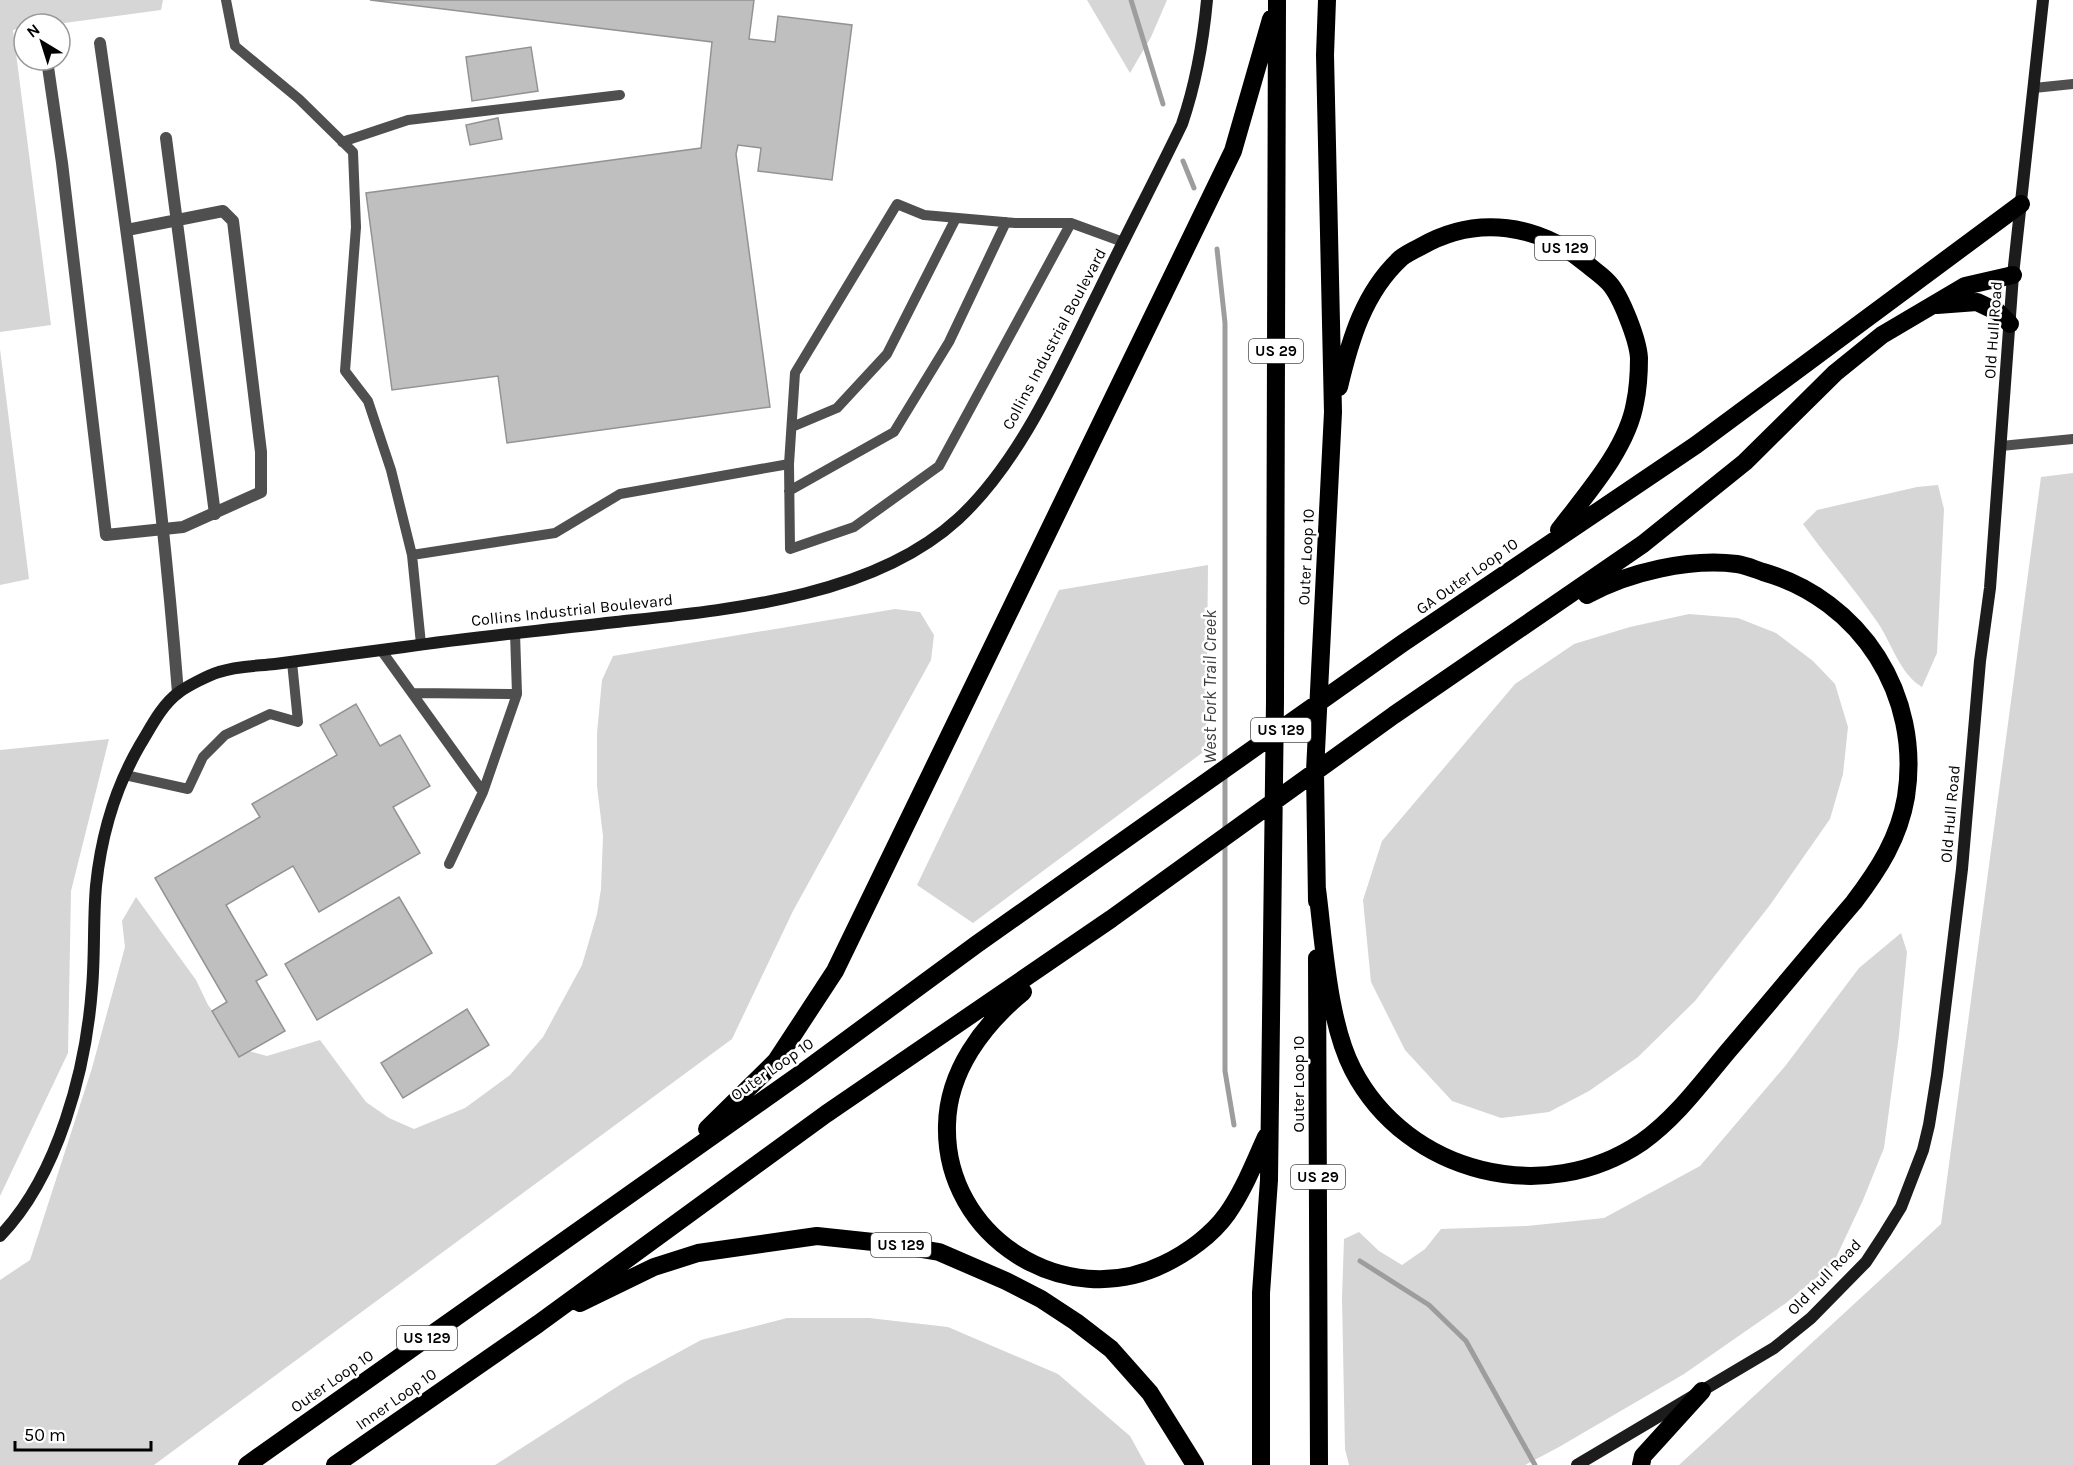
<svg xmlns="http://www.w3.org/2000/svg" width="2073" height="1465" viewBox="0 0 2073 1465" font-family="Karla,sans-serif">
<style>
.green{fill:#d6d6d6}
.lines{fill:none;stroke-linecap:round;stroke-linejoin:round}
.stream{stroke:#9d9d9d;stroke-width:5}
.building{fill:#bfbfbf;stroke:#939393;stroke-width:1.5}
.lane{stroke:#4f4f4f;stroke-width:10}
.street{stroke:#4f4f4f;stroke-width:12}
.secondary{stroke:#1c1c1c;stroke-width:12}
.highway{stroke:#000;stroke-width:18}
.labels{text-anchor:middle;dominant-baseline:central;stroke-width:5;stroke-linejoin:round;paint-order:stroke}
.shield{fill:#fff;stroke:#4c4c4c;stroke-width:1.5}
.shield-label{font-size:15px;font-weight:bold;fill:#000}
.street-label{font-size:16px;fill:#000;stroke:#fff}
.water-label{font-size:18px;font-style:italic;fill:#3e3e3e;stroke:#fff}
</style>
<rect width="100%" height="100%" fill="#fff"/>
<path class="green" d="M0,0h163l-2,10 -104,14h-33v4l-11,2 38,295 -51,7z
M1087,0h80l-16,37 -21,36z
M0,349l29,230 -29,6z
M2073,473v992h-394l262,-241 100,-747z
M1938,485l6,24 -7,144 -15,34c-22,-13 -30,-43 -44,-64 -23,-34 -51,-65 -75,-99l14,-14 100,-23z
M1208,565l-2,185 -233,173 -56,-38 142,-295z
M895,609l25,3 14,23 -3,25 -138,251 -61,128 -578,426h-154v-185l30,-20 62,-192 33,-121 -3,-26 14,-24 60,83 12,25 33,44 26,7 53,-16 46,62 23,16 25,11 51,-21 45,-33 33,-38 39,-72 15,-51 4,-25 2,-53 -6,-50v-53l5,-53 11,-24z
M1689,614l49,4 38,15 37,28 22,23 13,43 -5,47 -13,45 -60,86 -75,96 -57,56 -49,34 -40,21 -48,6 -49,-17 -47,-51 -34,-68 -8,-82 19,-59 133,-157 59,-40 56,-17z
M109,739l-38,152 -3,162 -68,143v-446z
M1901,933l6,19 -8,83 -15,113 -21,52 -30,64 -47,39 -102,71 -125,73 -34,18h-176l-4,-16 -3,-151 2,-59 15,-7 20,19 23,14 23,-16 16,-20 86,-3 77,-8 96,-52 86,-101 73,-97z
M787,1318h82l79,9 110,47 72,62 16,29h-651l131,-84 75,-41z"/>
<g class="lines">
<path class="stream" d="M1131,0l32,104
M1183,161l11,27
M1217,249l8,74v440
M1225,832v-57
M1225,841v230l9,54
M1360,1261l69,44 37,36 69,124"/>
</g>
<path class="building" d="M370,0h384l-5,39 26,3 3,-26 74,9 -20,155 -74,-9 3,-23 -23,-3 -2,9 34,253 -263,36 -9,-67 -106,14 -26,-197 335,-45 11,-106z
M531,47l7,44 -66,10 -6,-44z
M498,118l4,21 -32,6 -4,-20z
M356,704l24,42 20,-11 30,51 -37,21 27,46 -101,59 -26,-46 -67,39 41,70 -11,6 29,50 -46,26 -27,-46 15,-9 -72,-124 105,-61 -8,-13 85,-49 -17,-30z
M399,897l33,56 -115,67 -32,-56z
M467,1009l22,36 -86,53 -22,-35z"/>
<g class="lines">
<path class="lane" d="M226,0l9,46 64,53 54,53 3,75 -11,144 23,30 23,69 21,85 9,89
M2034,88l39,-4
M342,142l66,-22 212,-25
M792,427l45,-19 50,-54 69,-136
M2001,446l72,-7
M789,464l6,-91 102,-169 27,11 91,8h56
M789,491l105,-59 55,-90 57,-120
M412,555l143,-22 65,-39 169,-30 1,85 64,-22 85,-61 132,-243 52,19
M381,650l102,142 -34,72
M412,693l105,1
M125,775l63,14 15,-32 22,-22 45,-21 28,8 -6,-60
M483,792l34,-98 -2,-61"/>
<path class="street" d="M100,43c31,216 61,432 78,650
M47,60l15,103 44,372 77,-8 78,-35v-40l-28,-231 -10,-10 -96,19
M166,138l49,376"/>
<path class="secondary" d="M0,1236c58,-60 86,-166 92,-248 3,-34 1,-68 4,-102 5,-49 19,-98 44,-141 11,-18 21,-39 38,-52 9,-7 31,-18 41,-21 17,-6 38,-6 56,-8 43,-6 86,-11 129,-17 70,-10 141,-17 212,-25 111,-12 256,-24 342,-103 63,-58 103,-152 141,-228 27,-56 56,-111 83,-167 14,-41 21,-80 25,-124
M1577,1465l197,-117 37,-30 55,-56 19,-29 16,-26 22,-57 6,-25 8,-50 25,-206 18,-208 10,-73 23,-313 30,-275"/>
<path class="highway" d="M1937,305l40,-3 21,10 12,12
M1339,387c11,-47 25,-95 62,-129 5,-4 13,-8 19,-11 57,-33 119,-23 168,18 7,6 15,11 21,18 12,13 29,57 30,75 0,14 -1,31 -4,45 -8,46 -48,90 -76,127
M1317,889c7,54 11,133 36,181 54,104 192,138 289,72 34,-24 60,-60 87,-92 42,-49 83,-99 125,-148 25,-33 45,-64 52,-105 16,-102 -45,-197 -143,-225 -9,-3 -18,-7 -26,-8 -47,-6 -109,8 -150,31
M1317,901l-2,-130 18,-359 -8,-357 2,-55
M1317,958l2,507
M1023,992c-40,33 -75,79 -76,133 -3,112 118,188 217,139 23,-11 48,-29 63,-50 17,-24 27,-51 39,-77
M707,1129l69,-68 59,-90 398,-820 38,-132
M580,1303l74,-36 44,-14 119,-17 75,8 47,8 67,29 35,18 35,23 35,27 39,44 45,72
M247,1465l556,-393 174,-128 426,-301 293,-198 325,-241
M335,1465l203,-141 288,-210 285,-195 283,-204 249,-171 102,-82 90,-89 47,-38 83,-49 48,-11
M1261,1465v-172l8,-113 6,-479 2,-701
M1641,1465l2,-9 59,-65"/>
</g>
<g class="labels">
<g class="shield">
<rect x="1535" y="236" width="60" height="24" rx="4.5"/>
<rect x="1249" y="339" width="54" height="24" rx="4.5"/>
<rect x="1251" y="718" width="60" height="24" rx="4.5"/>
<rect x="1291" y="1165" width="54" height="24" rx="4.5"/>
<rect x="871" y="1233" width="60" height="24" rx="4.5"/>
<rect x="397" y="1326" width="60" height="24" rx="4.5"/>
</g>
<g class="shield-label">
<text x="1565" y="248">US 129</text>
<text x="1276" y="351">US 29</text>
<text x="1281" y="730">US 129</text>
<text x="1318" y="1177">US 29</text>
<text x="901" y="1245">US 129</text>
<text x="427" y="1338">US 129</text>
</g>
<g class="street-label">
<text transform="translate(1993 330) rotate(-86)">Old Hull Road</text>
<text transform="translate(1054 339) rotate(-62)">Collins Industrial Boulevard</text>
<text transform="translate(1306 557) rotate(-87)">Outer Loop 10</text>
<text transform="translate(1467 576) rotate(-35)">GA Outer Loop 10</text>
<text transform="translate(572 610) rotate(-6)">Collins Industrial Boulevard</text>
<text transform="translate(1950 814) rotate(-85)">Old Hull Road</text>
<text transform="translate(772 1069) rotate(-35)">Outer Loop 10</text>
<text transform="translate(1298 1084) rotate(-90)">Outer Loop 10</text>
<text transform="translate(1824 1277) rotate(-46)">Old Hull Road</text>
<text transform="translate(332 1381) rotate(-35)">Outer Loop 10</text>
<text transform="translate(396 1399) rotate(-35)">Inner Loop 10</text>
</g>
<g class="water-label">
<text transform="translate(1210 687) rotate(-90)">West Fork Trail Creek</text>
</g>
</g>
<g transform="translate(42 42) rotate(322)"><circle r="28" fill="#ffffff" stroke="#999999" stroke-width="1.5"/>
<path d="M0-4.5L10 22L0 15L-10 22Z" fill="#000000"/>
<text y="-9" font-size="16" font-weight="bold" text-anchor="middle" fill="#000000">N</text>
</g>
<path d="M15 1441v9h136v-9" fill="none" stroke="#000000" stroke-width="3"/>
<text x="24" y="1441" font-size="18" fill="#000000" stroke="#ffffff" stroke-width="4.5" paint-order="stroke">50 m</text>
</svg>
